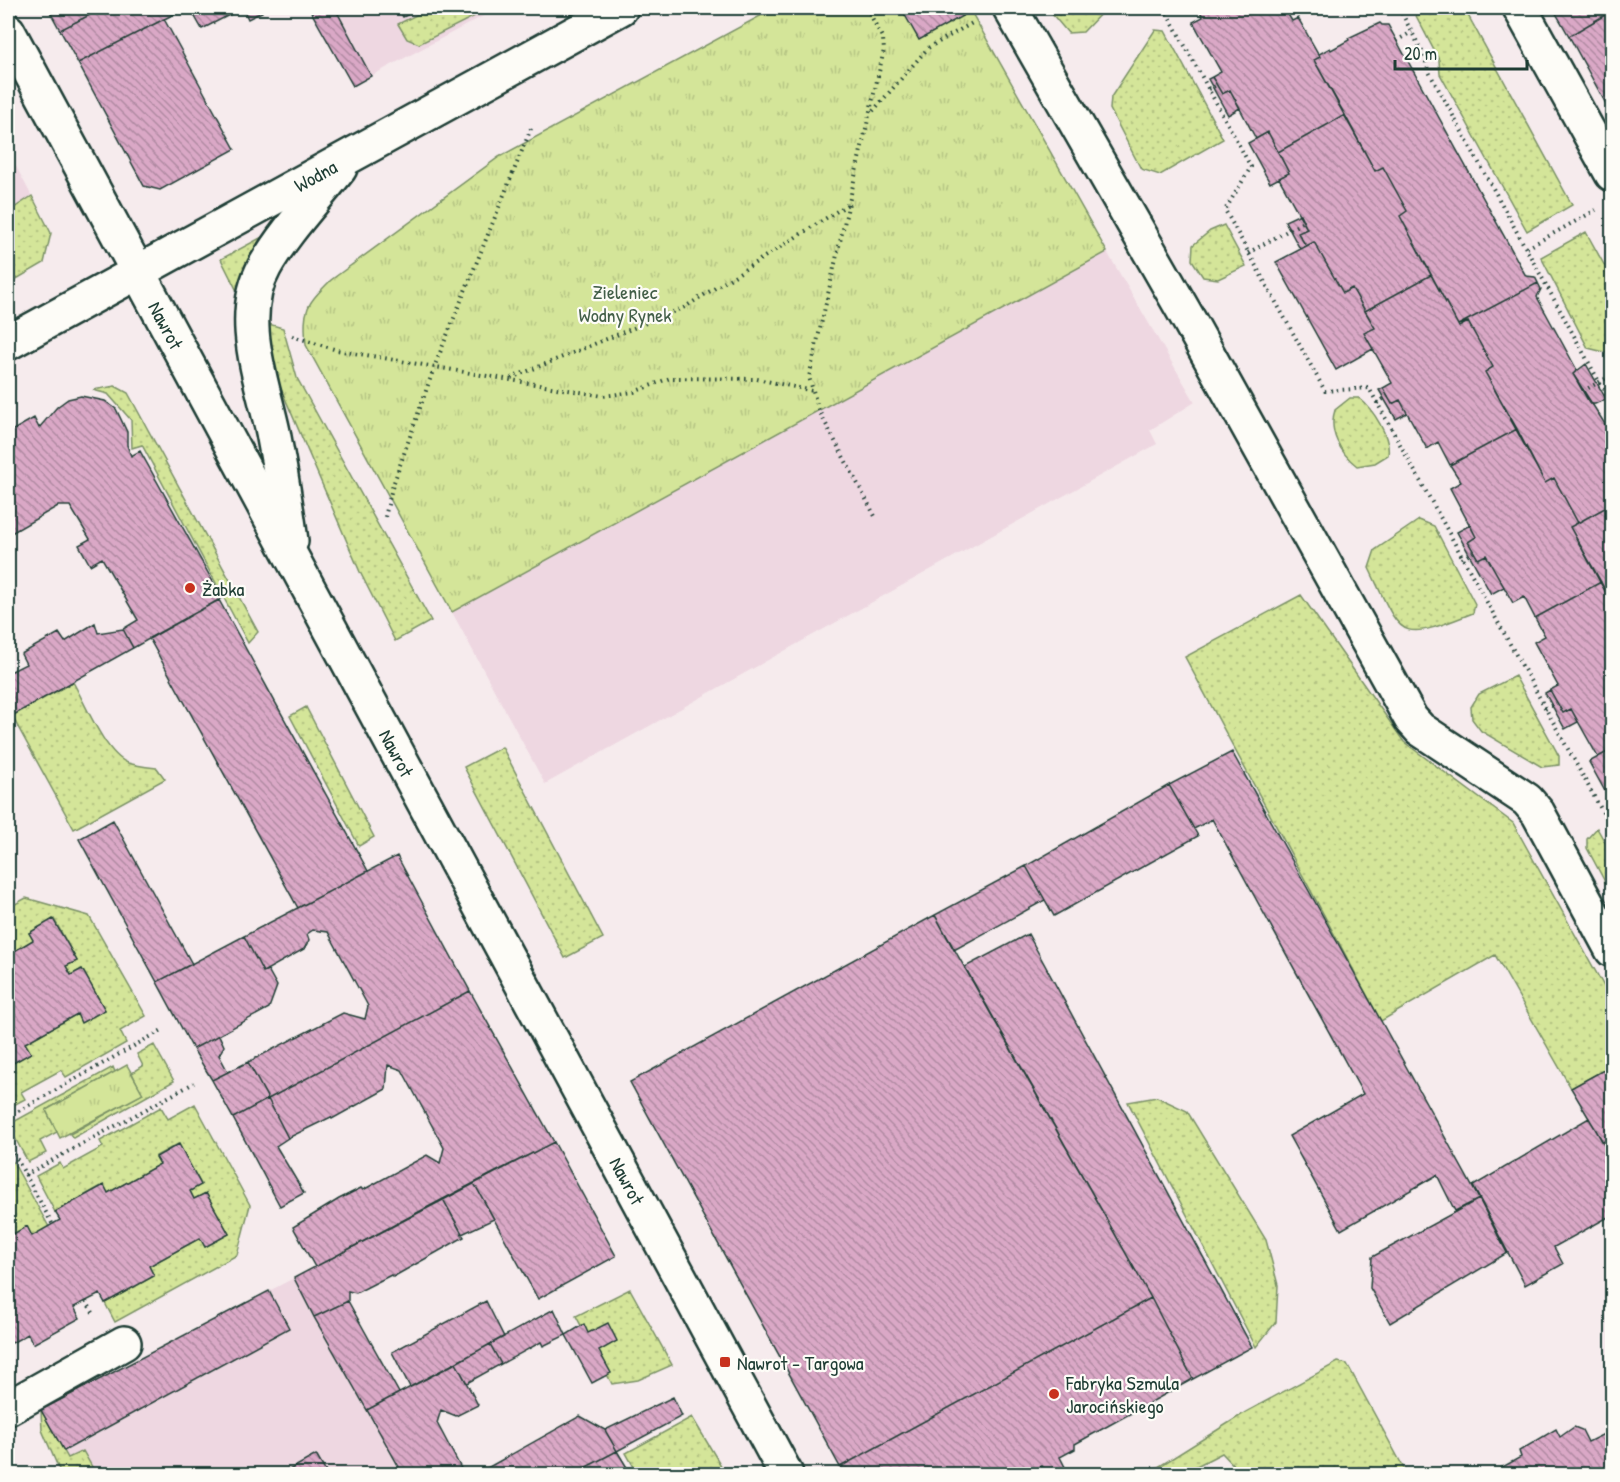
<svg xmlns="http://www.w3.org/2000/svg" width="1620" height="1482" viewBox="0 0 1620 1482" font-family="'Patrick Hand',sans-serif">
<style>
.built{fill:#eed7e1}
.grass{fill:url(#grass-dots);stroke:#7a9166;stroke-width:1.5}
.park{fill:url(#park-tufts);stroke:#7a9166;stroke-width:1.5}
.building{fill:url(#building-back-hatch);stroke:#1f3d34;stroke-width:1.5}
.lines{fill:none;stroke-linecap:round;stroke-linejoin:round}
.minor-casing{stroke:#1f3d34;stroke-width:38}
.path{stroke:#1f3d34;stroke-width:4;stroke-dasharray:1.5 4.5;stroke-linecap:butt}
.minor{stroke:#fdfcf7;stroke-width:33}
.poi-dot{fill:#c8321e;stroke:#fdfcf7;stroke-width:2}
.labels{text-anchor:middle;dominant-baseline:central;stroke-width:4.5;stroke-linejoin:round;paint-order:stroke}
.street-label{font-size:20px;fill:#1f3d34;stroke:#fdfcf7}
.park-label{font-size:20px;fill:#435f48;stroke:#fdfcf7}
.poi-label{font-size:20px;fill:#1f3d34;stroke:#fdfcf7;text-anchor:start}
</style>
<defs>
<pattern id="grass-dots" width="8" height="8" patternUnits="userSpaceOnUse" patternTransform="scale(1.5)"><rect width="8" height="8" fill="#d4e599"/><path d="M2 2h.1M6 6h.1" fill="none" stroke="#b6c584" stroke-width="1.8" stroke-linecap="round"/></pattern>
<pattern id="park-tufts" width="24" height="20" patternUnits="userSpaceOnUse" patternTransform="scale(1.5)"><rect width="24" height="20" fill="#d4e599"/><path d="M3 7l-1-3M5 7V3M7 7l1-3M15 17l-1-3M17 17v-4M19 17l1-3" fill="none" stroke="#b6c584"/></pattern>
<pattern id="building-back-hatch" width="6" height="6" patternUnits="userSpaceOnUse" patternTransform="scale(1.5)"><rect width="6" height="6" fill="#daa8c6"/><path d="M-1 5l2 2M0 0l6 6M5-1l2 2" fill="none" stroke="#b08aa2"/></pattern>
</defs>
<rect width="100%" height="100%" fill="#f6ebed"/>
<filter id="ink" filterUnits="userSpaceOnUse"><feTurbulence type="fractalNoise" baseFrequency=".0167" numOctaves="2"/><feDisplacementMap in="SourceGraphic" scale="12" xChannelSelector="R" yChannelSelector="G"/><feConvolveMatrix kernelMatrix="1 2 1 2 8 2 1 2 1" color-interpolation-filters="sRGB"/></filter>
<g filter="url(#ink)">
<path class="built" d="M335,8h163l-127,68z
M8,151l43,82 -43,51z
M1107,252l88,150 -45,28 7,14 -612,340 -93,-172z
M294,1278l108,196h-325l-36,-64z"/>
<path class="grass" d="M430,8h46l3,6 -60,30 -12,-5 -9,-15z
M1047,8h59l-23,24 -15,1z
M1412,8h52l108,197 -45,26 -87,-157 -1,-14z
M1155,30l10,1 58,108 -63,36 -19,-6 -31,-60 1,-12z
M32,196l19,37 -7,30 -36,21v-72z
M1224,225l22,41 -28,13 -15,-2 -11,-17 1,-15 17,-14z
M1586,232l26,47v75l-24,-6 -47,-91z
M268,234l-20,30 -11,27 -16,-32z
M265,323l18,5 14,50 134,243 -36,20 -35,-69 -85,-197z
M115,386l13,7 130,239 -10,11 -106,-198 -10,3 -1,-28 -23,-26 -15,-4z
M1350,398h9c14,11 32,39 29,57l-13,8 -18,3c-17,-13 -29,-35 -22,-56z
M1419,520l15,6 41,78 -2,9c-76,30 -70,26 -104,-45l6,-18z
M1301,595l103,147 109,81 99,178v67l-1,-2 -40,22 -76,-133 -114,66 -196,-364z
M1515,676l44,80v9l-17,2 -61,-36 -9,-12 -1,-12 8,-13z
M73,682c12,21 32,72 55,81 9,3 20,4 29,5l8,11 -91,50 -62,-113z
M306,707l68,130 -15,9 -69,-130z
M502,747l101,191 -38,20 -101,-191z
M1597,828l15,27v40l-25,-47v-9z
M26,898l63,18 57,100 -26,15 6,12 -60,34 -5,-7 -40,22 4,7 -17,9v-42l22,-13 -5,-10 52,-29 5,8 23,-12 -23,-41 -11,6 -5,-9 11,-5 -23,-42 -25,14 4,7 -25,15v-47z
M154,1045l20,36 -101,57 -3,-4 72,-40 -10,-21 11,-7 -6,-12z
M113,1067l2,5 -69,38 11,22 -17,9 6,12 -18,9 -20,-37z
M1157,1097l30,14 79,129 12,45 -2,37 -20,25 -128,-245z
M195,1104l55,101 -13,50 -122,67 -10,-19 49,-27 -5,-10 51,-28 5,9 24,-13 -23,-41 -12,6 -4,-8 11,-7 -23,-40 -22,12 4,8 -52,29 -5,-8 -48,27 -19,-36 24,-13 3,6 40,-22 -3,-6 61,-34 7,12z
M8,1153l41,74 -17,9 -5,-9 -19,10z
M630,1289l42,76 -34,15 -26,4 -36,-68z
M1338,1362l9,2 60,110h-165l-20,-21 -41,21h-34l99,-62z
M41,1410l27,48 15,-7 13,23h-35l-19,-44z
M692,1417l34,57h-88l-12,-21z"/>
<path class="park" d="M775,8h194l138,244 -655,360 -146,-267c-3,-37 0,-40 25,-65l168,-123z
M127,1065l16,29 -83,44 -14,-28z"/>
<path class="building" d="M48,8h36l4,8 -28,14z
M103,8h83l-108,55 -18,-33z
M190,8h70l2,4 -14,7 -5,-11 -41,21z
M309,8h26l36,68 -18,10z
M398,8h23l-18,9z
M901,8h62l3,6 -47,26z
M1198,8h86l8,13 6,-3 22,39 -6,3 31,55 -67,37 -10,-20 -12,7 -26,-49 -8,4 -10,-17 9,-5 -28,-50 10,-5z
M1553,8h59v3l-43,25z
M1612,11l-2,35 2,69 -43,-79z
M164,19l71,130 -75,41 -16,-4 -66,-123z
M1380,23l2,2h6l138,251 9,1 3,6 -80,42 -58,-109 7,-5 -24,-44 -8,4 -61,-111 6,-3 -1,-3 11,-6 1,2 18,-10 -1,-2z
M1212,77l10,17 8,-4 10,18 -12,7 -20,-36z
M1345,115l30,56 8,-4 24,44 -7,5 31,59 -66,36 -13,-23 -9,5 -29,-51 -8,4 -8,-13 9,-4 -28,-51 10,-5 -11,-21z
M1268,132l21,41 -19,10 -22,-40z
M1300,214l7,15 -9,4 8,13 -6,3 -15,-28z
M1314,242l29,51 9,-5 23,40 -11,5 9,16 -37,21 -60,-108z
M1431,275l28,52 9,-5 25,45 -8,5 32,57 -67,36 -12,-23 -11,7 -27,-49 -8,4 -9,-16 9,-5 -28,-50 11,-5 -10,-17z
M1538,283l3,6 -4,8 40,73 -4,4 39,61v69l-34,19 -24,-45 -9,5 -60,-111 8,-5 -25,-45 -10,3z
M1586,364l20,35 -11,5h-5l-17,-30z
M1383,388l9,16 8,-4 7,13 -11,6 -17,-29z
M81,396l24,5 11,8 11,23v13l4,11 9,-5 82,147 -89,50 -10,-19 15,-9 -36,-62 -12,7 -11,-20 11,-6 -20,-33h-12l-50,29v-102l26,-15 5,10 18,-21 11,-8z
M1517,429l28,54 9,-5 24,45 -8,4 31,55 -66,36 -11,-21 -11,6 -27,-48 -8,4 -10,-17 8,-5 -26,-49 11,-6 -11,-17z
M1612,504v100l-42,-77z
M1470,525l6,12 -8,5 10,17 8,-4 18,32 -13,7 -34,-62z
M1601,582l11,22v154l-3,-7 -11,6 -27,-48 -8,4 -13,-23 8,-4 -24,-44 11,-6 -10,-18z
M219,600l149,271 -70,37 -149,-270z
M95,623l3,10 25,-4 10,19 -125,70v-45l18,-9 -5,-10 38,-21 6,9z
M1550,690l13,23 8,-4 7,13 -13,7 -20,-36z
M1609,751l3,7v46l-23,-42z
M1232,752l149,269 98,178 -24,12 -18,-36 -96,55 -52,-94 74,-42 -151,-275 -18,10 -25,-44z
M1169,785l29,51 -144,80 -28,-50z
M113,820l79,144 -35,18 -78,-143z
M397,856l73,135 -202,108 -20,-37 95,-49 22,6 3,-13 -40,-74 -15,-2 -6,4 2,6 -5,9 -41,23 -19,-36z
M1026,866l19,34 -91,50 -19,-35z
M935,915l216,383 -311,169 -210,-385z
M53,919l24,42 -11,5 5,9 11,-6 23,41 -24,13 -4,-9 -52,29 6,10 -23,13v-111l25,-15 -4,-7z
M1028,934l224,413 -59,32 -42,-81 -186,-331z
M244,936l19,36 5,-2 9,16 -8,22 -76,41 -36,-67z
M470,991l84,151 -239,125 -22,-40 46,-28 22,-11 2,2 64,-35 13,8 4,-15 -42,-78 -14,-5 -2,24 -54,30 -1,-2 -43,21 -20,-39z
M219,1035l5,11 -5,9 9,17 -16,8 -19,-31z
M248,1062l20,37 -35,19 -21,-38z
M1611,1066l1,71 -9,5 -32,-54z
M268,1099l20,39 -12,8 28,47 -24,13 -47,-88z
M1589,1118l23,41v56l-58,32 9,17 -38,21 -52,-99z
M1612,1137v22l-9,-17z
M554,1142l62,114 -78,43 -64,-116z
M554,1142l62,114 -78,43 -64,-116z
M179,1144l22,41 -11,6 4,8 12,-6 23,41 -24,13 -5,-9 -51,28 5,10 -49,27 -5,-9 -26,13 6,11 -47,26 -5,-10 -20,11v-108l19,-11 5,10 28,-16 -5,-8 49,-27 4,8 52,-29 -4,-7z
M474,1183l20,36 -32,15 -19,-35z
M443,1199l21,38 -71,40 -2,-2 -35,18 -8,-2v10l-34,16 -20,-39z
M443,1199l21,38 -71,40 -2,-2 -35,18 -8,-2v10l-34,16 -20,-39z
M1479,1199l28,54 -117,70 -20,-35 2,-31z
M269,1291l20,37 -225,123 -23,-41z
M1151,1298l42,81 -118,65v5l-15,8 7,14 -6,3h-14l-5,-8 -15,8 -3,-2 -5,2h-175l-4,-7z
M348,1301l51,92 -32,17 -53,-93z
M486,1301l18,36 -94,50 -18,-35z
M554,1309l12,26 -23,11 -2,-4 -40,22 -11,-20z
M608,1323l9,18 -18,10 12,22 -19,10 -26,-48 18,-11 4,9z
M490,1344l11,20 -34,19 -11,-20z
M456,1363l22,42 -22,11 -15,-6 -4,13 27,51h-61l-36,-64z
M673,1397l9,19 -65,35 -12,-21z
M580,1416l25,14 12,21 -44,23h-93v-2z
M1574,1427l8,3 6,12 20,-10 4,8v34h-122l31,-17 -2,-6 37,-22 4,8z
M617,1451l14,23h-58z
M316,1455l11,19h-45z"/>
<g class="lines">
<defs>
<g id="minor">
<path d="M1010,8l180,314 221,397 9,10 107,71 11,13 74,137"/>
<path d="M1520,8l92,166"/>
<path id="s1" d="M8,31l778,1443"/>
<path id="s2" d="M8,343l613,-335"/>
<path d="M291,541c-5,-37 -11,-73 -18,-109 -11,-52 -37,-115 -8,-166 20,-35 51,-67 75,-98"/>
<path d="M8,1408l116,-65"/>
</g>
</defs>
<use href="#minor" class="minor-casing"/>
<path class="path" d="M500,8l4,6
M867,8l16,31 1,11 -75,327 10,34 57,107
M1168,8l-2,3 85,156 -26,43 100,181 44,-3 243,441
M1399,8l25,47 4,15 184,335
M1396,41l16,-9
M1208,89l9,-4
M873,111l55,-63 46,-26
M1527,248l69,-38
M1248,253l55,-31
M292,336l45,14 266,46 31,-4 36,-14 87,1 56,12
M511,378l174,-71 165,-104
M1583,391l29,-16
M1377,403l11,-7
M385,517l7,-29 43,-123 97,-239
M1462,559l11,-7
M1545,709l11,-6
M8,1117l156,-88
M8,1143l45,82
M25,1175l169,-92
M86,1301l8,13"/>
<use href="#minor" class="minor"/>
</g>
</g>
<g class="poi-dot">
<circle cx="190" cy="588" r="6"/>
<rect x="719" y="1356" width="12" height="12" rx="3"/>
<circle cx="1054" cy="1394" r="6"/>
</g>
<g class="labels">
<g class="street-label">
<text stroke="none"><textPath href="#s2" startOffset="350">Wodna</textPath></text>
<text stroke="none"><textPath href="#s1" startOffset="334">Nawrot</textPath></text>
<text stroke="none"><textPath href="#s1" startOffset="820">Nawrot</textPath></text>
<text stroke="none"><textPath href="#s1" startOffset="1306">Nawrot</textPath></text>
</g>
<g class="park-label">
<text x="625" y="291">Zieleniec<tspan x="625" dy="23">Wodny Rynek</tspan></text>
</g>
<g class="poi-label">
<text x="202" y="588">Żabka</text>
<text x="737" y="1362">Nawrot - Targowa</text>
<text x="1066" y="1382">Fabryka Szmula<tspan x="1066" dy="23">Jarocińskiego</tspan></text>
</g>
</g>
<rect width="1620" height="1482" fill="none" stroke="#fdfcf7" stroke-width="30"/>
<rect x="15" y="15" width="1590" height="1452" fill="none" stroke="#1f3d34" stroke-width="2" filter="url(#ink)"/>
<path d="M1395 60v9h132v-9" fill="none" stroke="#1f3d34" stroke-width="3"/>
<text x="1404" y="60" font-size="18" fill="#1f3d34" stroke="#fdfcf7" stroke-width="4.5" paint-order="stroke">20 m</text>
</svg>
